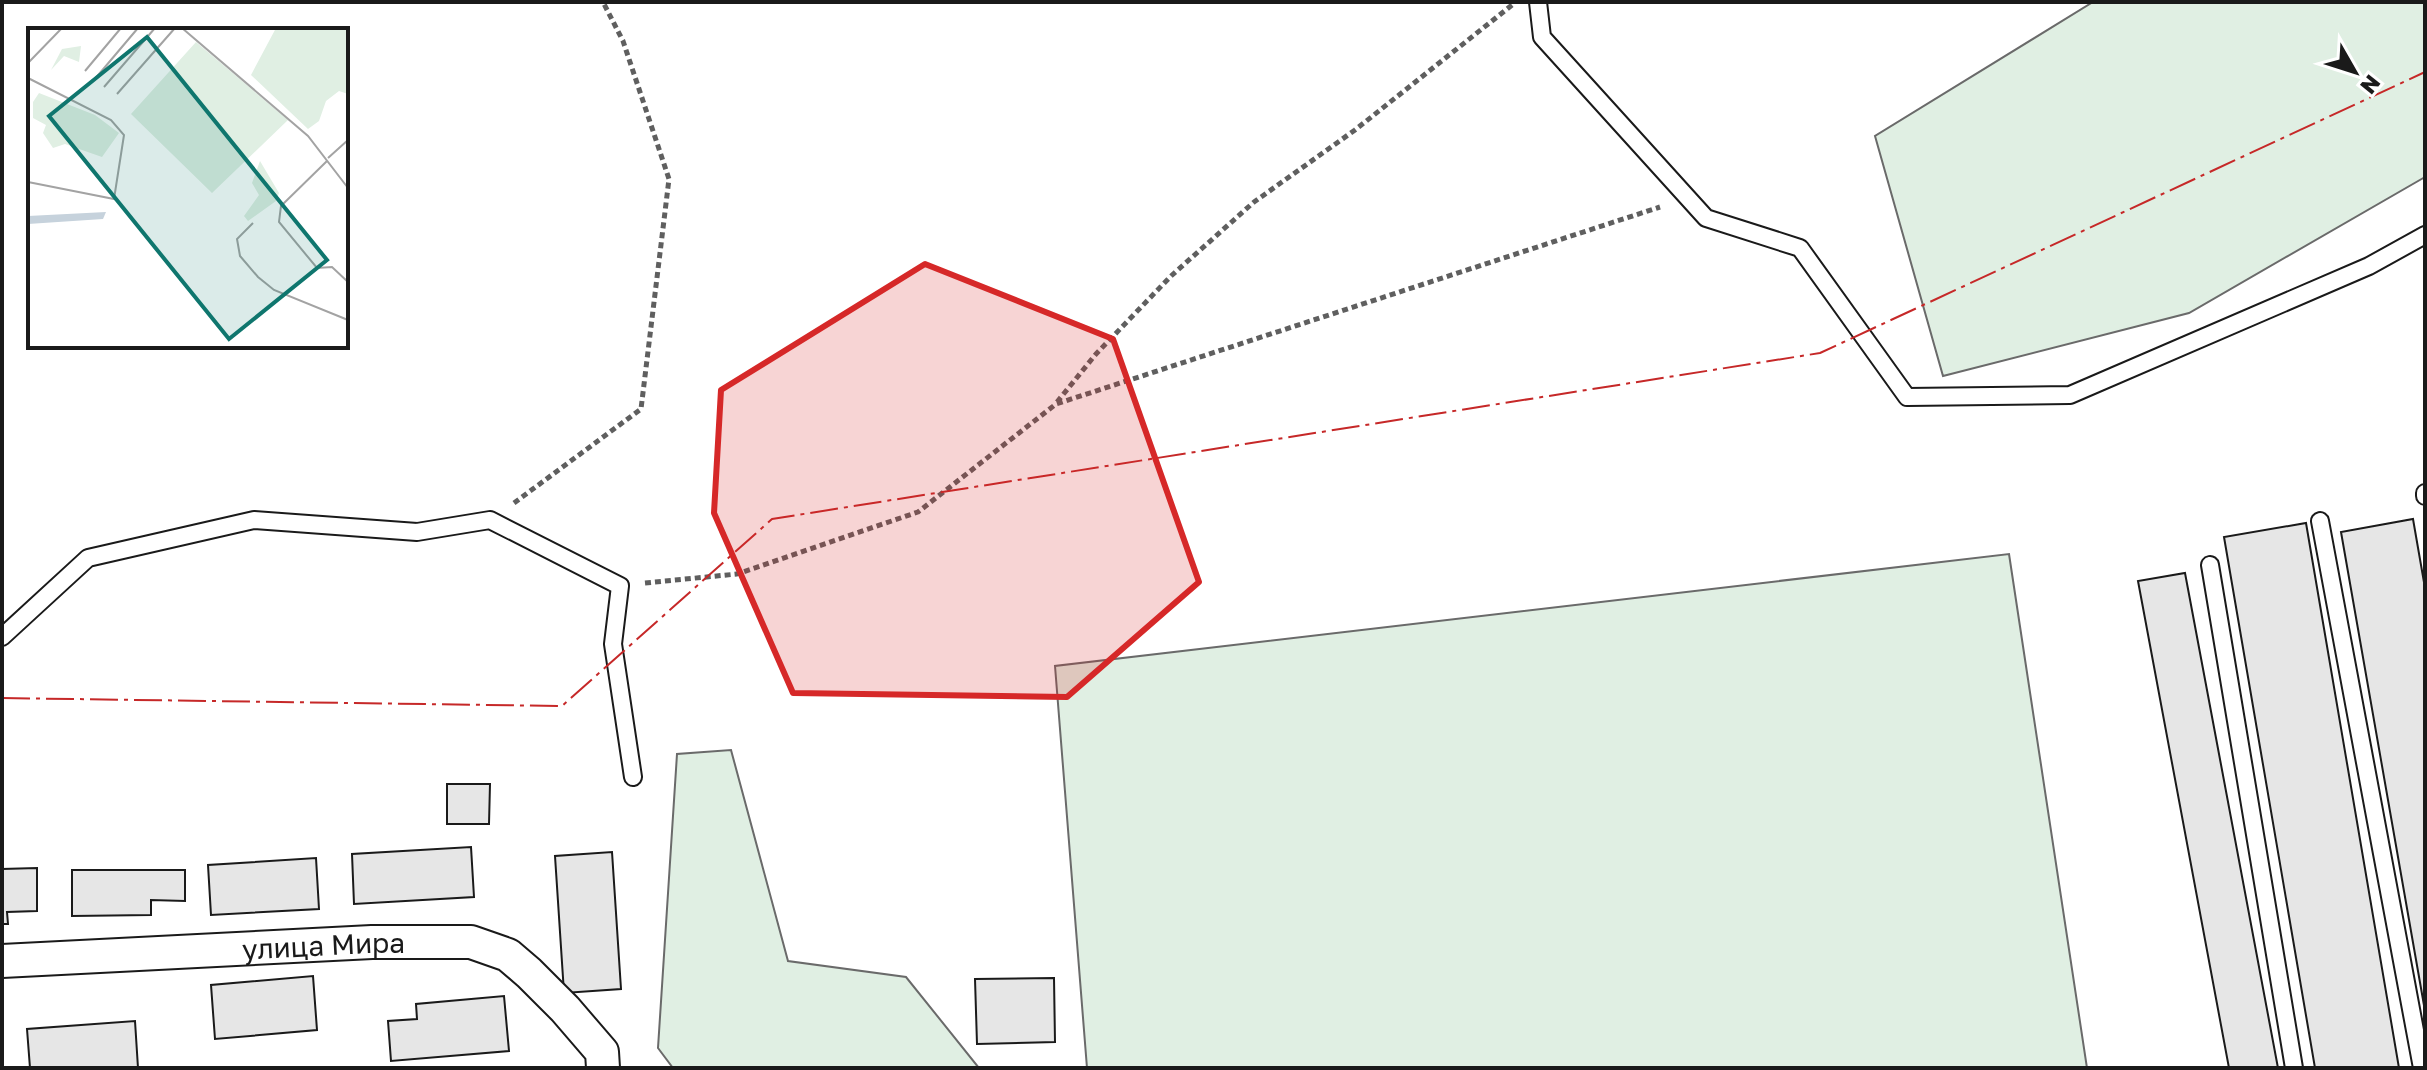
<svg xmlns="http://www.w3.org/2000/svg" width="2427" height="1070" viewBox="0 0 2427 1070" font-family="'Golos Text',sans-serif">
<style>
.green{fill:#e0efe3;stroke:#6a6a6a;stroke-width:2}
.building{fill:#e6e6e6;stroke:#1a1a1a;stroke-width:2}
.lines{fill:none;stroke-linecap:round;stroke-linejoin:round}
.service-casing{stroke:#1a1a1a;stroke-width:20}
.minor-casing{stroke:#1a1a1a;stroke-width:36}
.path{stroke:#5f5f5f;stroke-width:5;stroke-dasharray:6 4;stroke-linecap:butt}
.service{stroke:#fff;stroke-width:16}
.minor{stroke:#fff;stroke-width:32}
.power{stroke:#c62828;stroke-width:2;stroke-dasharray:28 6 4 6;stroke-linecap:butt}
.marked{fill:#d62828;fill-opacity:0.2;stroke:#d62828;stroke-width:6;stroke-linejoin:round}
.labels{text-anchor:middle;dominant-baseline:central;stroke-width:6;stroke-linejoin:round;paint-order:stroke}
.street-label{font-size:28px;fill:#1a1a1a;stroke:#fff}
.inset-road{fill:none;stroke:#a3a3a3;stroke-width:2}
.view{fill:#0f766e;fill-opacity:0.15;stroke:#0f766e;stroke-width:4}
.inset-edge{fill:none;stroke:#1a1a1a;stroke-width:4}
</style>
<rect width="100%" height="100%" fill="#fff"/>
<path class="green" d="M2093,2h332v175l-236,136 -246,63 -68,-240z
M2009,554l78,514h-1000l-32,-402z
M731,750l57,211 118,16 73,91h-306l-15,-20 19,-294z"/>
<path class="building" d="M2413,519l12,69v423l-84,-479z
M2306,523l93,545h-84l-91,-531z
M2185,573l93,495h-49l-91,-487z
M447,784h43l-1,40h-42z
M471,847l3,50 -120,7 -2,-50z
M612,852l9,137 -57,4 -9,-137z
M316,858l3,51 -108,6 -3,-50z
M37,868v43l-30,1 1,12h-6v-55z
M72,870h113v31l-34,-1v15l-79,1z
M313,976l4,54 -102,9 -4,-54z
M1054,978l1,64 -78,2 -2,-65z
M504,996l5,55 -118,10 -3,-40 29,-2 -1,-15z
M135,1021l3,47h-108l-3,-39z"/>
<g class="lines">
<defs>
<path id="service" d="M1538,2l4,35 164,181 94,30 107,149 163,-2 299,-129 56,-31
M2425,493v3
M2320,521l102,547
M2210,565l84,503
M2,637l86,-79 166,-38 163,12 73,-12 130,66 -7,58 20,133"/>
<g id="minor">
<path id="s1" d="M2,961l370,-19h99l37,13 21,18 36,36 37,43 1,16"/>
</g>
</defs>
<use href="#service" class="service-casing"/>
<use href="#minor" class="minor-casing"/>
<path class="path" d="M1057,402l39,-48 75,-78 83,-74 101,-72 157,-125
M514,503l127,-94 28,-230 -46,-138 -20,-39
M645,583l92,-9 181,-62 138,-108 604,-197"/>
<use href="#service" class="service"/>
<use href="#minor" class="minor"/>
<path class="power" d="M2,698l560,8 210,-187 1048,-166 605,-281"/>
</g>
<path class="marked" d="M925,264l188,75 86,243 -132,115 -274,-4 -79,-180 7,-123z"/>
<g class="labels">
<g class="street-label">
<text stroke="none"><textPath href="#s1" startOffset="322">улица Мира</textPath></text>
</g>
</g>
<g transform="translate(28 28)">
<rect width="320" height="320" fill="#fff"/>
<path d="M248,0h72v66l-9,-3 -13,10 -7,20 -11,8 -57,-54zM168,14l92,78 -76,73 -81,-79zM53,18l-2,16 -15,-6 -13,14 11,-21zM11,65l56,22 24,18 -17,24 -37,-13 -12,4 -10,-15 3,-8 -13,-7v-16zM232,133l19,32 -3,8 -28,20 -4,-5 15,-21 -7,-12z" fill="#e0efe3"/>
<path d="M78,184l-3,7 -75,5v-8z" fill="#c6d2dc"/>
<path class="inset-road" d="M154,0l126,108 40,52M0,35l34,-35M57,43l36,-43M0,50l83,42 13,15 -10,64 -86,-17M66,52l44,-52M76,59l51,-59M89,66l58,-66M300,130l20,-18M299,133l-46,45 -2,16 38,46 15,-1 16,15M225,195l-16,16 3,17 18,21 16,13 74,30"/>
<path class="view" d="M119,9l180,223 -98,79 -180,-223z"/>
<rect width="320" height="320" class="inset-edge"/>
</g>
<rect width="2427" height="1070" fill="none" stroke="#1a1a1a" stroke-width="8"/>
<g transform="translate(2355 72) rotate(129)" stroke="#ffffff" stroke-width="6" paint-order="stroke">
<path d="M0-6L14 30L0 20L-14 30Z" fill="#1a1a1a"/>
<text y="-12" font-size="22" font-weight="bold" text-anchor="middle" fill="#1a1a1a">N</text>
</g>
</svg>
